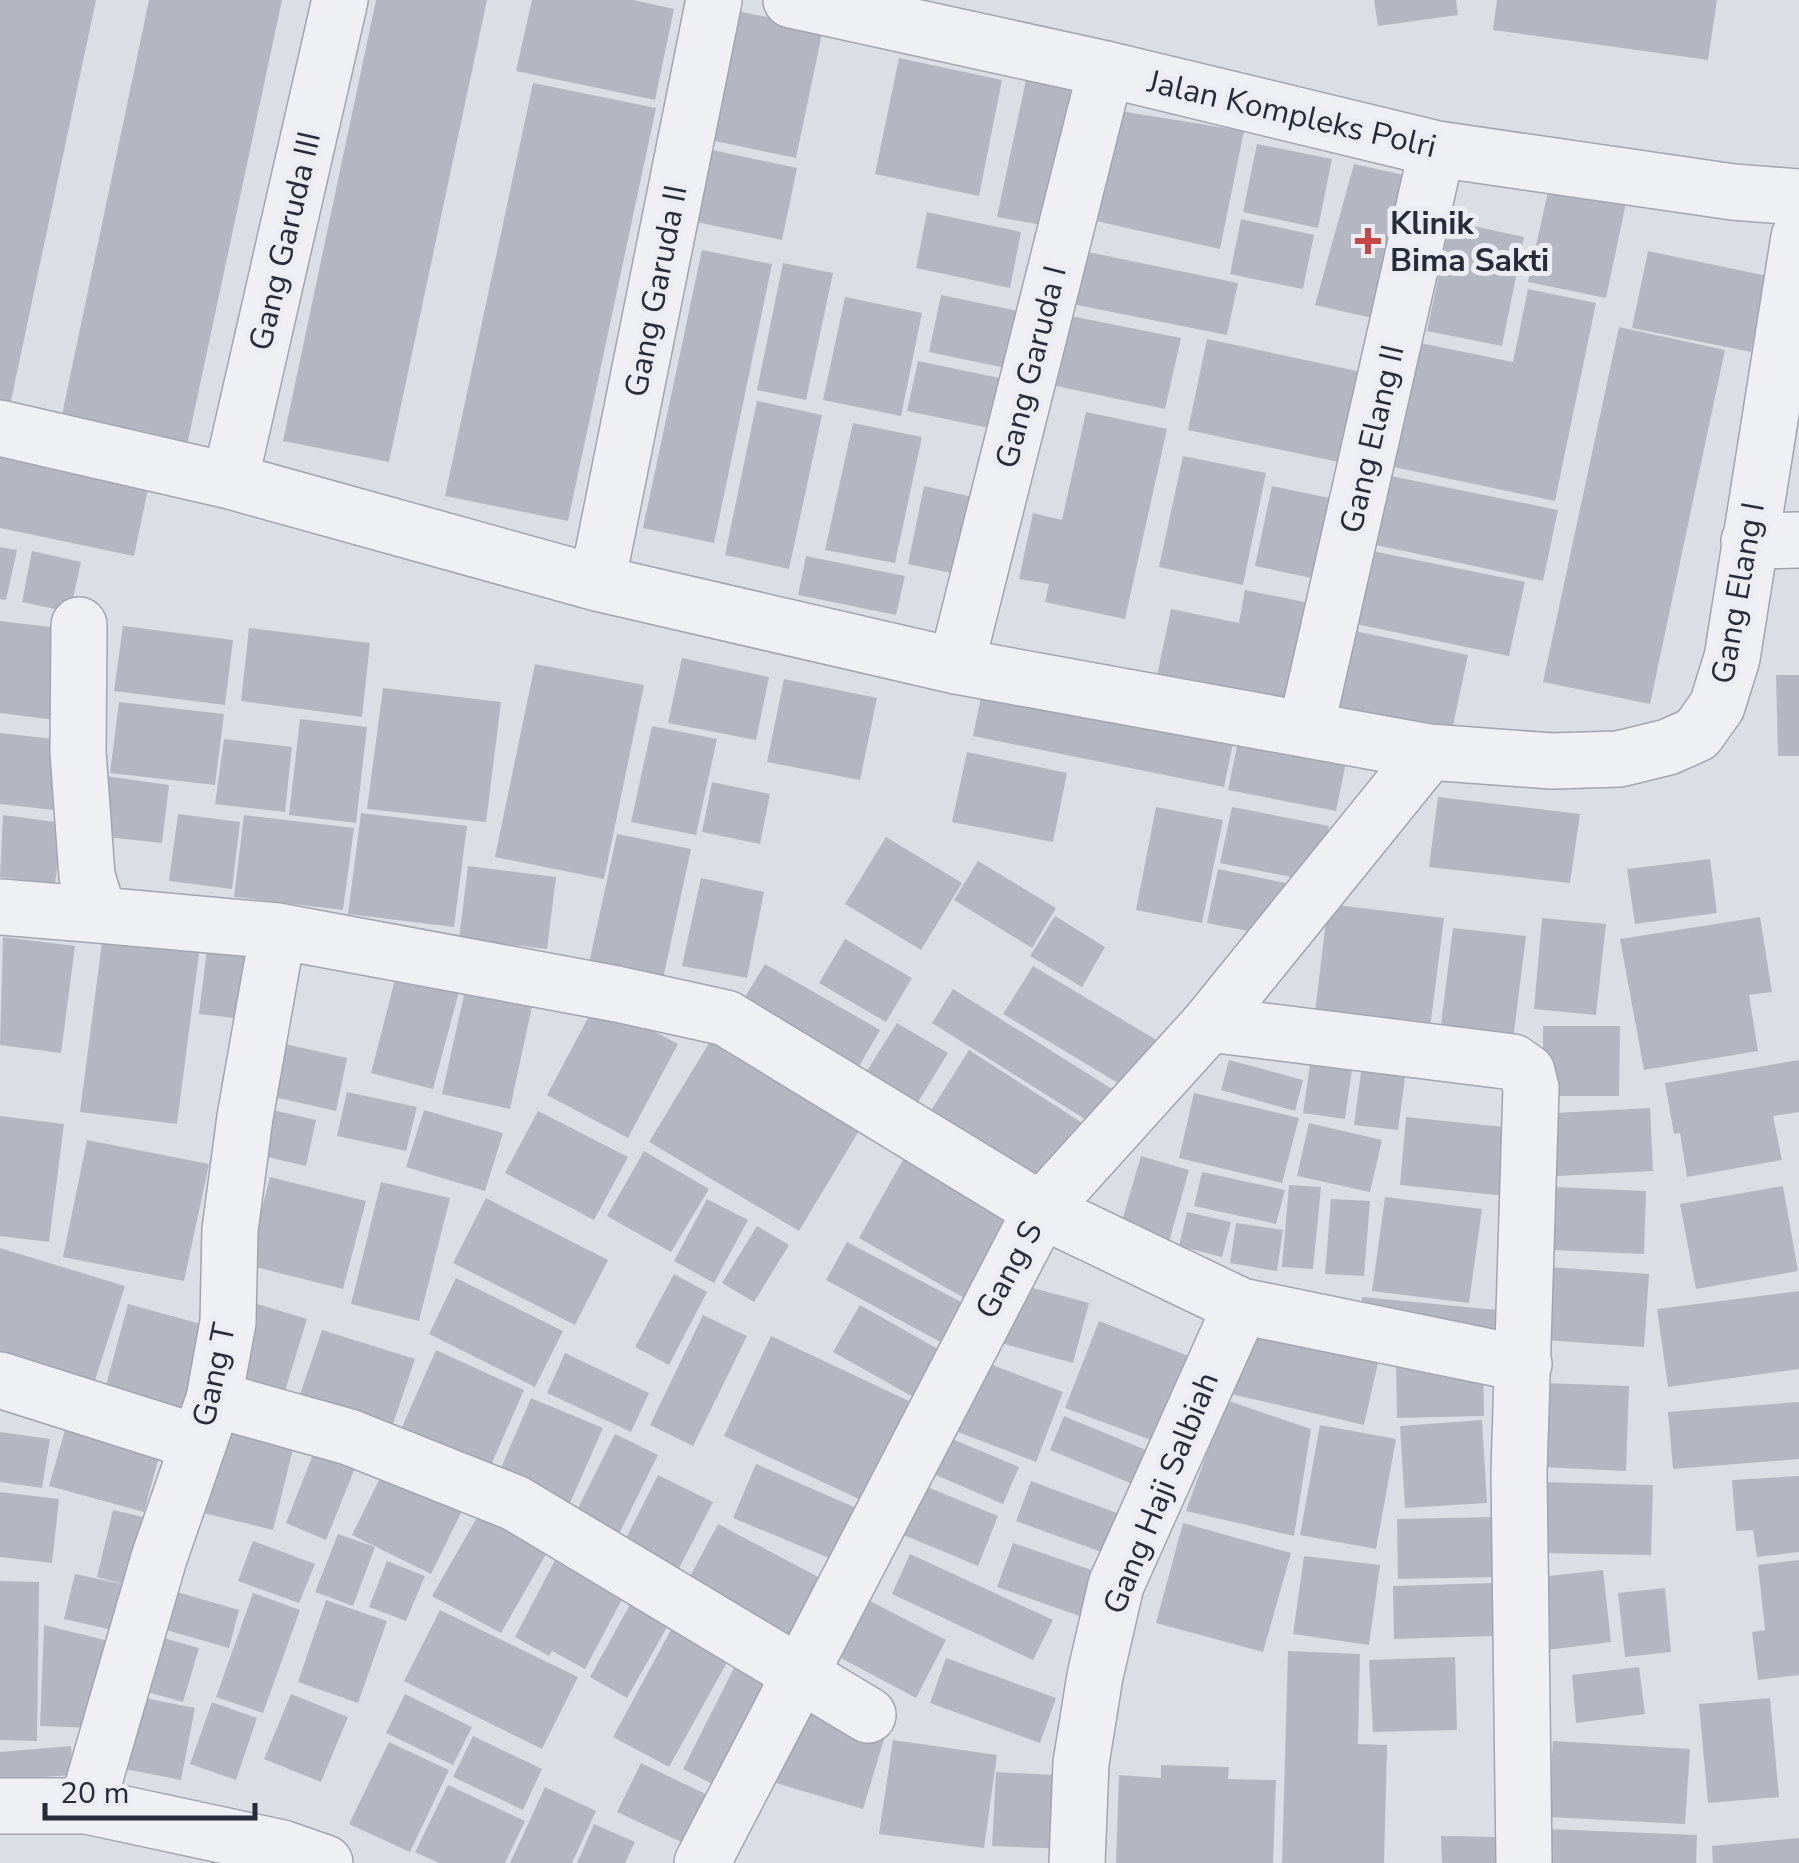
<svg xmlns="http://www.w3.org/2000/svg" width="1799" height="1863" viewBox="0 0 1799 1863" font-family="'Nunito Sans',sans-serif">
<style>
.building{fill:#b4b7c2}
.lines{fill:none;stroke-linecap:round;stroke-linejoin:round}
.minor-casing{stroke:#a2a5af;stroke-width:58}
.minor{stroke:#eff0f4;stroke-width:55}
.poi-dot{fill:#c54847;stroke:#ebedf3;stroke-width:4}
.labels{text-anchor:middle;dominant-baseline:central;stroke-width:10;stroke-linejoin:round;paint-order:stroke}
.street-label{font-size:32px;fill:#272b3b;stroke:#ebedf3}
.poi-label{font-size:32px;font-weight:bold;fill:#272b3b;stroke:#ebedf3;text-anchor:start}
</style>
<rect width="100%" height="100%" fill="#dcdee5"/>
<path class="building" d="M0,0h96l-87,410 -9,-2z
M149,0h133l-97,455 -126,-26z
M376,0h111l-98,462 -106,-21z
M532,0h101l41,9 -19,91 -139,-29z
M1374,0h82l2,15 -80,11z
M1497,0h220l-9,60 -215,-30z
M733,10l90,19 -27,129 -91,-19z
M899,58l103,22 -23,116 -104,-22z
M1026,80l57,12 -35,134 -51,-9z
M533,83l123,25 -88,413 -123,-25z
M1120,111l124,20 -24,118 -137,-31z
M1257,144l75,15 -14,69 -75,-16z
M703,148l94,20 -15,72 -95,-20z
M1354,164l59,13 -23,145 -75,-17z
M1549,187l77,16 -20,95 -78,-16z
M927,212l94,20 -11,56 -94,-20z
M1241,219l73,16 -11,54 -73,-15z
M1450,221l74,16 -22,109 -75,-15z
M702,250l70,14 -58,279 -71,-15z
M1083,251l155,32 -11,52 -155,-31z
M1648,251l119,25 -16,76 -119,-24z
M783,263l50,10 -27,127 -49,-10z
M1528,289l68,14 -41,198 -161,-34 26,-124 93,19z
M941,295l82,17 -13,57 -81,-17z
M845,297l77,16 -21,103 -78,-16z
M1071,316l110,22 -16,71 -109,-23z
M1619,327l106,23 -75,354 -107,-22z
M1207,339l155,33 -19,91 -155,-33z
M918,361l91,19 -10,50 -92,-19z
M757,401l65,14 -33,154 -64,-14z
M1086,412l81,17 -42,190 -80,-17 4,-18 -30,-5 14,-66 29,7z
M853,423l69,14 -27,126 -70,-13z
M0,454l149,30 -15,72 -134,-28z
M1183,456l83,17 -23,112 -84,-18z
M1391,476l167,34 -15,71 -167,-36z
M924,486l53,12 -16,77 -53,-11z
M1272,486l81,17 -18,80 -80,-17z
M0,547l17,3 -11,50 -6,-1z
M32,551l49,11 -11,50 -48,-10z
M1372,551l153,31 -16,74 -153,-32z
M806,556l99,20 -9,39 -98,-20z
M1245,590l74,15 -21,100 -141,-29 14,-67 68,14z
M0,621l67,8 -11,91 -56,-7z
M123,626l110,14 -8,65 -111,-14z
M249,628l121,15 -8,74 -121,-16z
M1355,631l113,24 -17,80 -114,-23z
M682,658l87,19 -13,63 -88,-17z
M535,664l109,21 -40,194 -109,-22z
M1776,675h23v81h-21z
M784,679l93,19 -17,82 -93,-18z
M984,682l251,52 -11,53 -251,-51z
M383,688l118,14 -15,120 -119,-13z
M119,702l105,12 -9,71 -105,-12z
M300,719l67,8 -11,96 -67,-8z
M652,726l65,13 -21,96 -65,-13z
M1240,732l108,21 -12,58 -108,-21z
M0,733l63,7 -9,70 -54,-6z
M224,739l68,8 -7,65 -70,-8z
M967,752l100,21 -14,69 -101,-20z
M106,776l63,9 -7,58 -64,-7z
M712,782l58,12 -10,50 -58,-12z
M1438,797l142,17 -10,69 -141,-16z
M1156,807l67,13 -21,103 -66,-13z
M1232,807l97,19 -12,56 -97,-19z
M361,813l106,13 -13,101 -106,-13z
M178,814l62,8 -8,67 -63,-8z
M3,815l60,8 -8,61 -55,-7z
M244,815l110,13 -11,82 -109,-13z
M617,834l74,15 -28,130 -74,-16z
M886,837l76,46 -41,67 -76,-46z
M1710,859l7,54 -82,11 -8,-55z
M978,861l78,47 -24,40 -78,-48z
M468,866l88,11 -9,72 -88,-10z
M1218,869l72,15 -11,53 -72,-14z
M701,878l63,14 -17,86 -65,-12z
M1328,904l116,14 -16,126 -115,-15z
M1055,916l50,31 -23,40 -52,-31z
M1760,917l12,75 -23,3 9,56 -114,19 -24,-131z
M1542,918l64,6 -10,91 -62,-6z
M104,927l97,11 -24,186 -97,-12z
M1453,928l73,8 -14,112 -73,-7z
M209,932l53,7 -11,81 -52,-6z
M3,937l72,9 -14,107 -61,-8z
M845,939l67,39 -26,44 -67,-39z
M765,964l115,66 -30,52 -116,-67z
M1033,966l125,75 -30,48 -125,-75z
M398,968l63,16 -28,105 -62,-16z
M468,977l67,15 -25,117 -68,-15z
M953,989l159,100 -21,34 -159,-100z
M597,1001l81,43 -50,94 -81,-43z
M897,1023l51,30 -39,64 -51,-32z
M720,1025l149,89 -70,117 -150,-89z
M1543,1026h77l-1,70h-76z
M272,1041l75,17 -11,53 -75,-17z
M969,1050l118,76 -47,71 -117,-74z
M1312,1050l42,6 -9,63 -42,-6z
M1363,1057l44,6 -9,67 -44,-5z
M1229,1060l74,20 -8,31 -74,-21z
M1799,1060v52l-26,4 9,44 -95,17 -7,-44 -6,1 -9,-51z
M347,1092l70,15 -11,44 -69,-15z
M1194,1093l105,25 -17,65 -103,-25z
M255,1106l61,14 -10,46 -61,-14z
M1650,1108l3,63 -96,5 -3,-63z
M424,1110l79,23 -18,58 -79,-24z
M538,1111l90,46 -34,63 -89,-47z
M0,1116l64,8 -15,118 -49,-6z
M1406,1117l117,12 -7,68 -116,-12z
M1309,1123l73,17 -12,52 -73,-16z
M87,1140l122,24 -25,117 -121,-24z
M644,1151l65,38 -38,63 -64,-36z
M1141,1156l48,14 -22,79 -49,-15z
M904,1158l113,64 -46,80 -112,-64z
M1202,1172l83,18 -9,34 -82,-18z
M270,1177l96,24 -23,88 -96,-24z
M381,1182l69,16 -31,123 -68,-17z
M1289,1185l32,2 -8,82 -31,-2z
M1783,1186l15,85 -102,18 -16,-85z
M1554,1187l92,4 -2,63 -93,-4z
M1385,1197l97,12 -13,94 -97,-12z
M486,1198l122,62 -33,65 -122,-62z
M707,1199l41,21 -34,63 -40,-22z
M1331,1199l39,2 -6,75 -39,-2z
M1187,1212l44,10 -9,35 -43,-11z
M1236,1223l47,7 -6,41 -47,-8z
M757,1226l32,19 -35,57 -32,-19z
M847,1242l118,62 -21,40 -118,-64z
M0,1248l125,38 -34,107 -91,-27z
M1549,1267l100,7 -5,73 -100,-7z
M674,1274l33,18 -38,73 -34,-18z
M456,1278l107,53 -28,56 -106,-53z
M1018,1284l71,19 -16,60 -72,-20z
M1799,1291v78l-131,18 -11,-78z
M1362,1297l135,13 -3,41 -136,-24z
M254,1303l53,16 -25,82 -52,-15z
M128,1304l95,26 -25,84 -93,-25z
M860,1305l92,52 -28,46 -91,-51z
M1245,1313l137,32 -18,80 -137,-32z
M703,1315l44,21 -54,110 -43,-21z
M1099,1321l92,36 -32,86 -94,-35z
M322,1330l93,29 -26,77 -93,-30z
M771,1336l138,65 -48,99 -137,-64z
M436,1350l88,40 -40,91 -89,-38z
M565,1353l84,40 -18,39 -84,-39z
M1483,1358l1,58 -87,2 -1,-58z
M979,1360l84,32 -27,70 -83,-32z
M1543,1383l86,3 -3,85 -85,-4z
M531,1398l72,30 -41,93 -71,-30z
M1226,1400l85,29 -17,107 -108,-25z
M1799,1402v57l-126,10 -5,-57z
M69,1416l94,26 -19,70 -95,-26z
M1064,1416l89,37 -13,34 -90,-37z
M219,1419l77,18 -23,93 -78,-19z
M1482,1420l5,83 -82,5 -5,-82z
M1320,1425l76,14 -20,110 -76,-14z
M0,1432l50,7 -8,49 -42,-6z
M938,1433l81,34 -16,37 -81,-35z
M615,1434l43,21 -42,85 -43,-22z
M316,1447l41,16 -31,77 -40,-17z
M756,1464l107,47 -22,52 -108,-45z
M385,1468l79,39 -33,67 -79,-39z
M658,1475l55,27 -42,82 -54,-28z
M1799,1476v76l-42,5 -4,-27 -17,1 -4,-51z
M1031,1481l102,38 -15,39 -102,-37z
M915,1482l83,34 -20,50 -84,-35z
M1539,1482l114,3 -2,70 -114,-2z
M0,1492l59,7 -7,64 -52,-6z
M487,1500l69,37 -55,96 -69,-37z
M113,1510l47,11 -35,112 -61,-14 11,-45 56,12 -34,-9z
M1497,1517l1,60 -100,2 -1,-60z
M1183,1523l108,30 -28,99 -107,-29z
M718,1524l106,56 -38,71 -106,-56z
M338,1534l37,13 -22,59 -38,-14z
M253,1541l62,23 -16,39 -61,-22z
M565,1541l62,49 -42,79 -33,-18 -3,5 -34,-19z
M1013,1543l96,33 -15,45 -97,-34z
M910,1554l143,66 -20,40 -141,-66z
M1304,1556l76,9 -11,80 -76,-11z
M1799,1560v115l-41,5 -6,-48 13,-2 -7,-65z
M387,1561l38,15 -19,45 -37,-14z
M1603,1570l8,72 -72,9 -8,-73z
M0,1581l39,1 -2,159 -37,-1z
M1494,1583l1,53 -101,3 -1,-53z
M1665,1588l6,64 -46,5 -7,-64z
M177,1592l62,18 -10,38 -63,-18z
M852,1592l94,48 -30,58 -94,-50z
M253,1593l47,17 -37,103 -47,-16z
M633,1599l38,21 -44,78 -37,-21z
M326,1600l61,21 -29,82 -60,-21z
M440,1610l138,67 -36,72 -138,-68z
M44,1625l73,18 -20,85 -57,-2z
M673,1626l57,31 -61,110 -56,-30z
M153,1635l46,13 -16,54 -46,-13z
M1288,1651l72,3 -2,90 29,1 -3,118h-102z
M741,1654l45,23 -58,115 -45,-23z
M1455,1657l2,73 -84,2 -4,-72z
M946,1658l110,40 -16,45 -110,-40z
M1639,1667l6,47 -69,9 -4,-48z
M291,1694l57,23 -27,65 -57,-23z
M405,1694l67,33 -19,38 -67,-32z
M129,1695l66,13 -14,72 -66,-13z
M1770,1698l9,99 -71,6 -9,-99z
M212,1702l45,16 -21,62 -46,-16z
M798,1711l87,25 -22,73 -87,-26z
M473,1736l69,33 -19,41 -70,-33z
M893,1740l104,15 -13,93 -105,-14z
M1553,1741l137,8 -5,75 -137,-7z
M389,1742l60,28 -39,82 -61,-28z
M71,1746l2,29 -73,5v-28z
M641,1763l75,36 -24,48 -75,-35z
M1161,1765l68,2 -1,12 48,1 -3,83h-157l3,-88 42,3z
M996,1772l78,4 -2,73 -80,-3z
M448,1785l77,36 -20,42h-66l-24,-11z
M545,1787l51,24 -24,52h-62z
M594,1824l41,18 -10,21h-48z
M1548,1829l149,6 -1,28h-150z
M1441,1836l61,1v26h-60z
M1799,1838v25h-86l-1,-17z"/>
<g class="lines">
<defs>
<path id="minor" d="M791,0l315,69 331,80 296,43 66,5
M0,428l230,53 367,102 359,83 473,86 123,9 67,-2 49,-12 29,-13 20,-28 15,-48 67,-421
M230,481l110,-481
M1749,541l50,-1
M597,583l117,-583
M79,625l-1,127 9,124 12,39 179,16 339,63 109,24 315,192 200,96 283,58
M956,666l150,-597
M1306,728l131,-579
M0,907l99,8
M1209,1024l304,38 14,10 4,16 -12,385 5,390
M0,1380l199,63
M214,1399l135,38 166,66 353,212
M0,1806h87l195,42 43,15
M87,1806l72,-248 55,-159 14,-77 2,-92 15,-113 33,-186
M702,1863l339,-653 168,-186 220,-272
M1077,1863l4,-100 14,-87 21,-91 125,-279"/>
</defs>
<use href="#minor" class="minor-casing"/>
<use href="#minor" class="minor"/>
</g>
<path class="poi-dot" d="M1363 226h10v10h10v10h-10v10h-10v-10h-10v-10h10z"/>
<g class="labels">
<g class="street-label">
<text transform="translate(1292 114) rotate(13)">Jalan Kompleks Polri</text>
<text transform="translate(285 241) rotate(-77)">Gang Garuda III</text>
<text transform="translate(656 291) rotate(-79)">Gang Garuda II</text>
<text transform="translate(1031 367) rotate(-76)">Gang Garuda I</text>
<text transform="translate(1372 439) rotate(-77)">Gang Elang II</text>
<text transform="translate(1738 593) rotate(-80)">Gang Elang I</text>
<text transform="translate(1009 1270) rotate(-62)">Gang S</text>
<text transform="translate(214 1375) rotate(-78)">Gang T</text>
<text transform="translate(1161 1493) rotate(-68)">Gang Haji Salbiah</text>
</g>
<g class="poi-label">
<text x="1390" y="223">Klinik<tspan x="1390" dy="37">Bima Sakti</tspan></text>
</g>
</g>
<path d="M45 1803v15h210v-15" fill="none" stroke="#272b3b" stroke-width="5"/>
<text x="60" y="1803" font-size="30" fill="#272b3b" stroke="#ebedf3" stroke-width="8" paint-order="stroke">20 m</text>
</svg>
